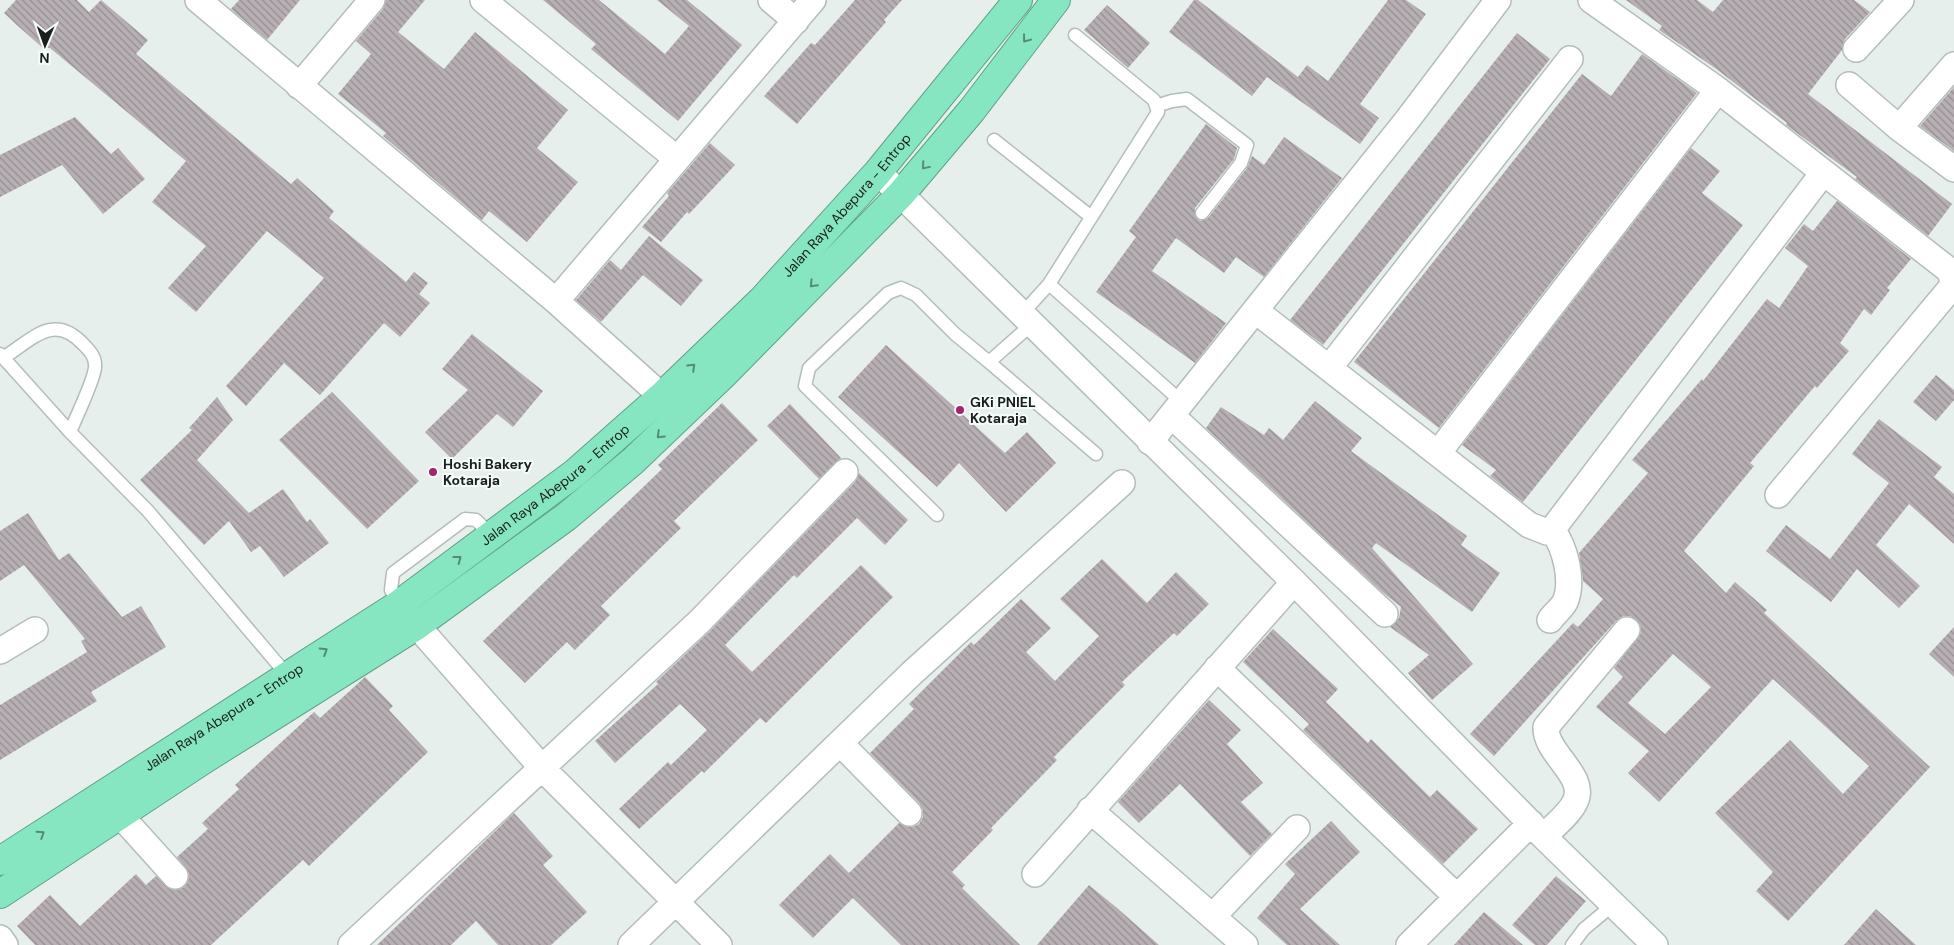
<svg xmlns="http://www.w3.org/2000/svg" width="1954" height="945" viewBox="0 0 1954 945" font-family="'DM Sans',sans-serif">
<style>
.building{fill:url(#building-back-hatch);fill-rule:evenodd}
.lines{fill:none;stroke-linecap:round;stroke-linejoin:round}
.lane-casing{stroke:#b4bdb9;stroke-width:15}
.street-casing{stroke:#b4bdb9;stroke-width:28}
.highway-casing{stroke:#60a088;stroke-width:30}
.lane{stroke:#fff;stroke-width:12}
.street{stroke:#fff;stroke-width:25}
.highway{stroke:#85e6c1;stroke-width:28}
.oneway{stroke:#558c77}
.poi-dot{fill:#a52371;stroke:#f4fdf9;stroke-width:2}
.labels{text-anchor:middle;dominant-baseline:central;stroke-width:4;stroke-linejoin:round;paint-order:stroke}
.street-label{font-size:14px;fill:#1b1e1d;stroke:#f4fdf9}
.poi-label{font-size:14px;font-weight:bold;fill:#1b1e1d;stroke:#f4fdf9;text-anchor:start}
</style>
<defs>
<pattern id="building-back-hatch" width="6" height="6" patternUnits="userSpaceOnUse" patternTransform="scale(1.25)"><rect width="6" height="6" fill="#b7afb3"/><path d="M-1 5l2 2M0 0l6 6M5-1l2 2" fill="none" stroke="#948e91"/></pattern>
</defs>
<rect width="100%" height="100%" fill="#e7efec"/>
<path class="building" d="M16,0h61l12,12 12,-12 47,40 -12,14 155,130 6,-6 37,33 -5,7 77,64 8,-10 14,11 -9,11 11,9 -30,34 -16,-14 -64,72 -36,-32 -38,43 -20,-20 98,-108 -57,-47 -71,81 -28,-24 38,-42 -54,-44 34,-41 -136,-113h-7l-24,-21 -15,-14z
M239,0h61l-33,40 -36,-31z
M386,0h39l-27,32 46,37 31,-37 93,78 -31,38 41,34 -51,60 -38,-31 -7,9 -99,-84 3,-3 -48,-39 33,-40 -15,-13 27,-32z
M543,0h56l66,54 24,-28 -32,-26h30l55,45 -64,76 -87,-72 5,-5z
M855,0h47l-18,20 2,2 -89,102 -33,-28 47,-53 4,2z
M1194,0h4l100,77 9,-12 21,16 60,-81h18l20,14 -66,90 19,14 -19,26 -93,-67 -15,19 -83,-64z
M1626,0h71l16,12 10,-12h131l16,12 -25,27 -3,11 -34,44 144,110 -24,32 -73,-57 2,-2 -71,-52 1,-2 -72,-55 -56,-38 3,-4z
M1107,5l43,38 -22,25 -44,-38z
M1517,33l33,26 -227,286 -33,-25z
M1642,54l55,39 -258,335 -85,-66 228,-288 29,22z
M1954,87v64l-34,-25z
M75,117l36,37 7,-6 27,31 -42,35 -41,-49 -62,32v-42z
M1206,124l31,24 -3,11 -39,49v8l5,5 8,-3 39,-50 5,-12 12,9 20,-28 58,41 -78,99 -28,-20 -12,16 -48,-35 -24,33 74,52 -31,40 -99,-71 40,-55 -7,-6z
M710,143l25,22 -46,49 -2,-2 -26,30 -19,-15 27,-31 -2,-3z
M1691,148l29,23 -18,22 41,32 -220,277 -33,-26 6,-6 -34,-25z
M1837,201l74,58 -24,29 3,2 -19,25 -7,-6 -24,34 9,8 -32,37 -2,-2 -65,77 4,3 -70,85 42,42 9,-11 32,28 -3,3 166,154 -142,154 -32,-30 17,-19 -58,-59 75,-73 53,54 26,-28 -96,-87 -114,123 -31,-29 21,-22 -53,-44 27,-30 -9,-9 27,-35 -1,-8 -10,-9h-7l-7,5 -122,135 -24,-22 103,-111 5,4 25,-28 -20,-18 -4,-28 69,-80 -16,-13 70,-81 1,2 64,-82 12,9 29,-42 -23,-18 19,-24 9,7zM1673,654l38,33 -46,47 -37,-31z
M649,236l54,44 -22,26 -38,-31 -42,47 -25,-22 34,-40 11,10z
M472,334l71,57 -30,36 -16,-13 -45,45 -27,-27 43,-42 -26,-21z
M886,345l119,108 22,-21 29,31 -50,49 -47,-49 -22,24 -99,-90z
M1936,375l18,15v10l-18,21 -23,-19z
M332,392l87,89 -52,48 -88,-89z
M217,397l16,23 -36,40 52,53 34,-24 24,33 3,-3 19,24 -45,34 -24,-31 -9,6 -22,-31 -25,24 -64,-65 52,-50 -3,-2z
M1315,401l47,37 -11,13 116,85 -6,9 39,28 -28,39 -96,-69 -4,5 101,116 -41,36 -24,-27 21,-18 -39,-28 9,-9 2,-11 -20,-16 -175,-163 15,-21 43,28 5,-7 14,12z
M722,403l36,37 -84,81 7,7 -80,78 9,9 -35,35 -8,-8 -42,41 -42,-42 179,-172 -4,-4z
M790,404l51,54 -22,21 -52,-53z
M1879,419l63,48 -8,10 20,17v50l-45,-40 -33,41 44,41 -21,22 -42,-39 -26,33 -65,-51 20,-26 44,34 59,-76 -37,-29z
M859,473l49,47 -23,25 -28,-27 -60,60 -3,-3 -69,70 27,27 109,-107 32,32 -127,126 -6,-5 -56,55 -2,-2 -63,58 -20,-20 49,-47 3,3 36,-35 -27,-26 -65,59 -20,-22 63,-57 -2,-2 53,-50 146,-150z
M28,513l31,47 10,-7 53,64 19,-11 25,41 -75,45 6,9 -97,59v-55l87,-53 -6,-11 4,-2 -61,-74 -24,16v-50z
M1102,559l45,44 29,-31 33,32 -32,32 -3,-3 -52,49 3,3 -71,72 3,3 -66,68 2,2 -41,42 13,13 -3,3 58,57h-119l-48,-47 -40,40 -34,-33 51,-51 19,19 50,-50 13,4 7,-3 4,-7v-7l-4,-7 -49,-50 44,-44 -5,-5 62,-62 3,3 47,-46 30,29 -25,24 29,29 44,-45 -39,-37z
M1954,627v50l-25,-23z
M1273,629l65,60 -12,13 42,41 3,-4 59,58 7,-7 41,39 -35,35 -140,-134 6,-6 -66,-62z
M365,677l28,29 -4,4 39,42 -119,114 -6,-6 -92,85h-176l-18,-19 33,-31 30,31 56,-52 10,11 10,-9 14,13 8,1 6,-3 4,-6 1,-8 -12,-16 31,-28 -6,-6 37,-34 -4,-4 79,-73 6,6z
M1209,700l32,30 -14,14 36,39 -22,19 31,32 -22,22 -70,-72 -41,39 -21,-21z
M514,813l39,43 -10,9 44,47 -36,33h-53l-22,-24 -25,24h-74z
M1331,821l29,31 -60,57 40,36h-53l-30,-27 38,-44 -10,-10z
M1556,876l30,25 -39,44h-12l-23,-20z
M1089,885l28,23 42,37h-122z
M1876,909l40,36h-72z
M1484,912l39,33h-69z"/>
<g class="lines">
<defs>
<path id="lane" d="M1156,106l16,-5 15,-2 60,46 -6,18 -39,50
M994,140l96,76
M1049,284l109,-172 -4,-12 -79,-65
M1021,315l28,-31 133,118
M1032,324l-43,38 107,92
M0,354l70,78 78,79 139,164
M3,358c30,-19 51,-46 81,-13 7,7 12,13 11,23 -2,15 -19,49 -25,64
M937,515l-132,-129 4,-18 79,-75 13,-5 15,7 39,39 34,28
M398,605l-7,-15 2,-17 72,-54 11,1 15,15
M1572,945l12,-16 30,-25"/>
<path id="street" d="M198,0l358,301 120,108
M483,0l194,159
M771,0l25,21
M1591,0l127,90 232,181 3,12 -3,6 -172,206
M1856,49l45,-49
M1849,85l50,43 55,41
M299,86l73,-86
M1899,128l55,-63
M878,172l416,410 250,255 111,108
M556,301l257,-301
M1256,311l273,214 18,7 5,-2 271,-357
M1329,368l241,-309
M1172,416l213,198
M1150,442l258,-323 90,-119
M1438,453l280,-363
M403,610l140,159 176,176
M1550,620c4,-6 12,-12 15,-18 9,-21 0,-56 -13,-72
M0,651l35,-21
M1217,668l240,229
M840,743l69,70
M1090,810l155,135
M120,815l55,61
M1544,837c9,-11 25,-22 31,-35 13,-26 -30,-48 -29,-75l81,-97
M1035,874l259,-292
M1213,916l84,-88
M0,938l5,7
M351,945l348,-323 146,-150
M631,945l281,-272 210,-190
M1409,945l122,-122"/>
<g id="highway">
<path id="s1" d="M0,861l398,-256 177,-132 86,-76 102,-98 115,-127 140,-172"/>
<path d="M0,894l203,-134 213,-134 150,-109 67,-56 89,-85 179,-182 71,-84 84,-110"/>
</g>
</defs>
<use href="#lane" class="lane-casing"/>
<use href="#street" class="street-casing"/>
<use href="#highway" class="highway-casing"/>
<use href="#lane" class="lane"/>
<use href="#street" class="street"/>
<use href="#highway" class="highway"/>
</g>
<defs><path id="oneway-chevron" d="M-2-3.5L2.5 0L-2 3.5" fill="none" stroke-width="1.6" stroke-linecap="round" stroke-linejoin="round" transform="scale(1.25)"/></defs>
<g class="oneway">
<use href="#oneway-chevron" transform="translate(1026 39) rotate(127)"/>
<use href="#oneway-chevron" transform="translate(925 166) rotate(130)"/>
<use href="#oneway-chevron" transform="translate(813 284) rotate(134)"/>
<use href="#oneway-chevron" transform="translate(692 367) rotate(-44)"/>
<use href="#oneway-chevron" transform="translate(660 435) rotate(136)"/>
<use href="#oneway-chevron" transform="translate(458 559) rotate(-37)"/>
<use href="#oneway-chevron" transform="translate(324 651) rotate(-32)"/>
<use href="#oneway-chevron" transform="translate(41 834) rotate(-33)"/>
</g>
<g class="poi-dot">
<circle cx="960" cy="410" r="5"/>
<circle cx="433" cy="472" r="5"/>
</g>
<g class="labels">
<g class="street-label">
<text stroke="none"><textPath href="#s1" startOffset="1076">Jalan Raya Abepura - Entrop</textPath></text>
<text stroke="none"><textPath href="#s1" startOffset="671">Jalan Raya Abepura - Entrop</textPath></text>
<text stroke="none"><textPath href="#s1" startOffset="266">Jalan Raya Abepura - Entrop</textPath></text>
</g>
<g class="poi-label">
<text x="970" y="402">GKi PNIEL<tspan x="970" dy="16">Kotaraja</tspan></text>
<text x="443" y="464">Hoshi Bakery<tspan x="443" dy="16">Kotaraja</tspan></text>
</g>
</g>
<g transform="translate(45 45) rotate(182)" stroke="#f4fdf9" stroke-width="4" paint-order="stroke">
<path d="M0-4L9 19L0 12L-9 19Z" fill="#1b1e1d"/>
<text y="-8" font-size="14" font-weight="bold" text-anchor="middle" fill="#1b1e1d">N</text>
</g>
</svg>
